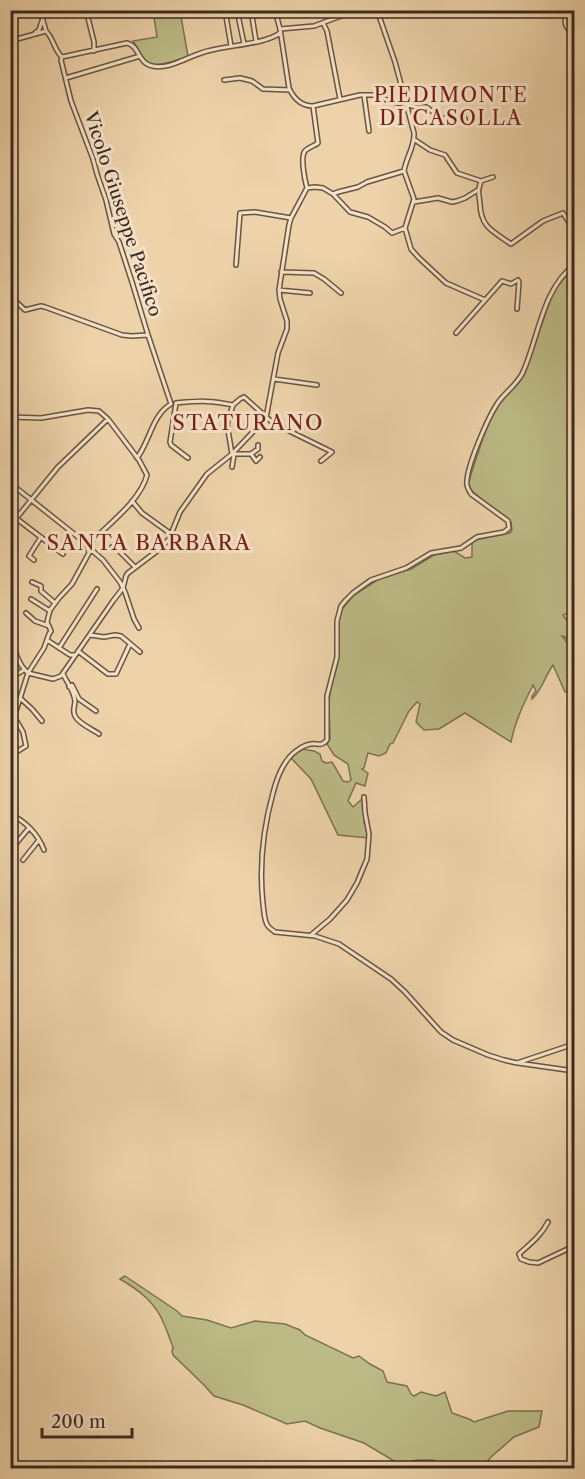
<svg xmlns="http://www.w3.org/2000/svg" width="585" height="1479" viewBox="0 0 585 1479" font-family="'Libre Caslon Text',serif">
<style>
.green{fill:#bcbb86;stroke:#7c7253;stroke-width:1.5}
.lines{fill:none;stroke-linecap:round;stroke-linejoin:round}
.minor-casing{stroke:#685442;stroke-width:6}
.minor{stroke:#f4e2c8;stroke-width:3}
.labels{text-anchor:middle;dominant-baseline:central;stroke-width:6;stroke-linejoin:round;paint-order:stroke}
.street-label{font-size:18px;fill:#3b2920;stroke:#f4e2c8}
.neighbourhood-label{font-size:20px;letter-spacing:1.5px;fill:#7a1f14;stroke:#f4e2c8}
.quarter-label{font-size:21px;letter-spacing:1.5px;fill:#7a1f14;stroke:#f4e2c8}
</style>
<rect width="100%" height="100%" fill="#eed3aa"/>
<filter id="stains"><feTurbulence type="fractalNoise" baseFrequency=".00333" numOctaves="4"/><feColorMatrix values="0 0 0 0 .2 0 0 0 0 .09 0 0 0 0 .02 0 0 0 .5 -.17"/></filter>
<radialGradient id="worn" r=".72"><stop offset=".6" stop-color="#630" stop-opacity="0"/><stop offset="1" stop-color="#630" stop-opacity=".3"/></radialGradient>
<path class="green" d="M153,11h27l8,45c-13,5 -36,15 -46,2 -3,-5 -5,-12 -9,-17l24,-4z
M574,267v345h-3l-8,3 11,15v2l-7,4 7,9v2l-9,-10 -3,-1 9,12 3,1v36l-1,3 -8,4 -12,-27c-8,11 -11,25 -21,34v-3l4,-5 -3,-6c-9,18 -18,36 -22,57l-46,-29 -26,16 -15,1 -8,-8 4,-18 -3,-2 -8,9 -16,32 -3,1 -4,9 -7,3 -11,-3 -4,15 -2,1 6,4 -3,13 -9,-3 -8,18 5,6 10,-9 2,21 -1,4 2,2 2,13 -30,-3 -27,-56 -20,-21 11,-9 12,2 6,3 2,7 4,2 6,-1 11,19 5,1 3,-2 -3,-16 -14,-9 -7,-11 3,-5 -1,-34 1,-15 8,-29v-35l1,-10 3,-7 12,-14 25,-16 32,-10 23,-14 20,-4 11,7 7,-1v-15l7,-3 31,-6 2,-3 -1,-8 -37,-29 -4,-5 -1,-5 2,-9 12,-36 7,-18 11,-19 23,-26 28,-80 5,-9z
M125,1276l52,35 5,5 25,4 24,8 24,-7 30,3 15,6 5,5 48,23 6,-2 11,8 13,7 4,11 20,4 4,8 3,2 7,-4 15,4 9,-4 7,21 17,6 5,3 34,-11h34l-3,16 -25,10 -23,20 -9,11h-39l-9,-8h-17l-18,4 -35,-21 -44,-15 -15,-7 -18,3 -44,-19 -29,-9 -11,-12 -30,-29 -1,-4 1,-4c-4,-9 -5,-15 -9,-23 -8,-21 -25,-34 -44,-45z"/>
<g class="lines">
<defs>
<path id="minor" d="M40,10l6,21
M86,10l8,32v9
M225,10l6,36
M237,10l7,34
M251,10l5,31
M275,10l5,19 9,59c5,11 12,18 24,18l47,-11h14l16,6 26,6h10l16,11 23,1
M377,10l18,52 19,71c1,13 -8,25 -10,38
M567,10c-4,14 -2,16 7,26
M323,23l4,8 13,68
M280,29l34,-3 43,-16
M35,33l4,-3 3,-9
M10,41l36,-10c8,8 8,19 16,26
M62,57l-1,3 10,41 22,58 4,15 9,26 8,34 5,8 13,40 16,53
M62,57l65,-14c12,3 11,18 22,22 10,4 23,0 32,-4 10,-4 20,-9 31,-11 19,-5 53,-6 68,-17
M66,78l74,-22
M224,80l16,-2 12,3 11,8 27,1
M364,95l5,36
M415,140l15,10 15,5 12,18 24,8
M404,171l10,28 -9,29 6,21 8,9 27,25 39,17
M481,181c-4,13 -2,11 -1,23 1,24 13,27 31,40l32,-23 20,-8 5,8 6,-1
M481,181l12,-4
M307,188l8,-1 8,1 10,6 17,18 18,5 17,10 7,6 13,-5
M307,188c-2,-7 -7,-31 -2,-37 2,-3 9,-5 13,-8l-5,-37
M333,194l5,-2 20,-5 9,-5 37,-11
M414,202l24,-4 14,4 5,-1 8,-3 13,-8
M236,265l4,-52 15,-1 36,6
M574,265c-32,25 -35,71 -51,107 -5,12 -18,20 -26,32 -9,14 -32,65 -30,81 1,5 2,5 4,9l37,27 1,7 -5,4 -27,5 -16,11 -30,5 -25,15 -35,12 -18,13 -7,7 -5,6 -4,15v36l-10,39v44c-6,7 -9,3 -16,4 -8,1 -19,9 -23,15 -8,10 -12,22 -15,34 -10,36 -14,74 -10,111 1,6 1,13 3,18 1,5 5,7 9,10l40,4 24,8 52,35 14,13 36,40 12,8 35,15 16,5 13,3 57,-19
M281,272l33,1 10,6 17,14
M279,290l31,3
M10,296l15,14 16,-4 4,1 77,28 10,1 16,-1 23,69
M456,333l46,-52 9,3 7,-4 1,2 -2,27
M274,379l43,6
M176,403l-6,39 1,3 17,13
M176,403c24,-2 34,-3 57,2
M10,417l31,1 47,-8 11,1 9,8 31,41 8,15c-7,27 -41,51 -60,71
M258,445v4l-7,5h-19l-5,-30 6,-19 7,-6 4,-2 29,26 59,29 -11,9
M251,454l5,7 4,-4
M137,458c13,-17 15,-43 34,-54
M232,467l2,-12
M10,483l73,58 4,5 16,14 17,22 5,10 9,27 5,9
M132,501l10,12 29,21
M17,519l46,35
M10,526l48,-59 50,-48
M112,547l4,1 19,19
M34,560l-5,-4 12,-19
M32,582l9,4v5l14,12
M31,599l19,12
M26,613l9,8 14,5
M10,631c4,14 6,32 18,42
M90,635l14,2 11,-2 6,1 19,16
M47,640l23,15h4
M59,648l38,-59
M78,651l30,23h8l13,-28
M28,673l25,6 8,-3 52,-75 10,-13 3,-12 2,-3 33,-25 8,-9 11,-27 27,-38 25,-20 34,-36 12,-65 9,-24v-8l-7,-22 -1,-9 10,-65 2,-7 16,-30
M63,674c4,8 11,17 12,27 0,5 -3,10 0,15 4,8 17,13 24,18
M10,678l14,-8
M69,687l3,-2 7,14 17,12
M20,698l12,11 10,12
M10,756l16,-10 -3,-14 -7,-12 -1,-6 13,-41 16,-25 5,-14 2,-3 -4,-9 3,-12 9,-12 13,-14 17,-31 -2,-7
M10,814c15,7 28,20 34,36
M13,847l16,-19
M23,860l16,-20
M311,935l19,-16 17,-19 10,-17 10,-24 2,-25 -4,-21 -1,-16
M518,1063l56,8
M548,1222c-7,14 -18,22 -29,32l2,5 8,3 9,1 36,-17"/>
</defs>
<use href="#minor" class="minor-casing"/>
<use href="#minor" class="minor"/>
</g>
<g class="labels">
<g class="street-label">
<text transform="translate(123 214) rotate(72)">Vicolo Giuseppe Pacifico</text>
</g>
<g class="neighbourhood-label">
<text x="451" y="95">PIEDIMONTE<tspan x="451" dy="23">DI CASOLLA</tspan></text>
</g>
<g class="quarter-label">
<text x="248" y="422">STATURANO</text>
<text x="149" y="542">SANTA BARBARA</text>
</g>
</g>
<rect width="585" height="1479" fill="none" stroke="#eed3aa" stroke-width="36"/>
<rect x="12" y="12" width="561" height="1455" fill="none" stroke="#3b2920" stroke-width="3"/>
<rect x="18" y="18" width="549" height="1443" fill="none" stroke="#3b2920" stroke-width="1.5"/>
<path d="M42 1428v9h90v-9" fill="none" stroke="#3b2920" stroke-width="3"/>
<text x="51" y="1428" font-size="18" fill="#3b2920" stroke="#f4e2c8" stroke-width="4.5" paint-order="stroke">200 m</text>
<rect width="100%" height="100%" filter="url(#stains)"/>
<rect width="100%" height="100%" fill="url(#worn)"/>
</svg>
